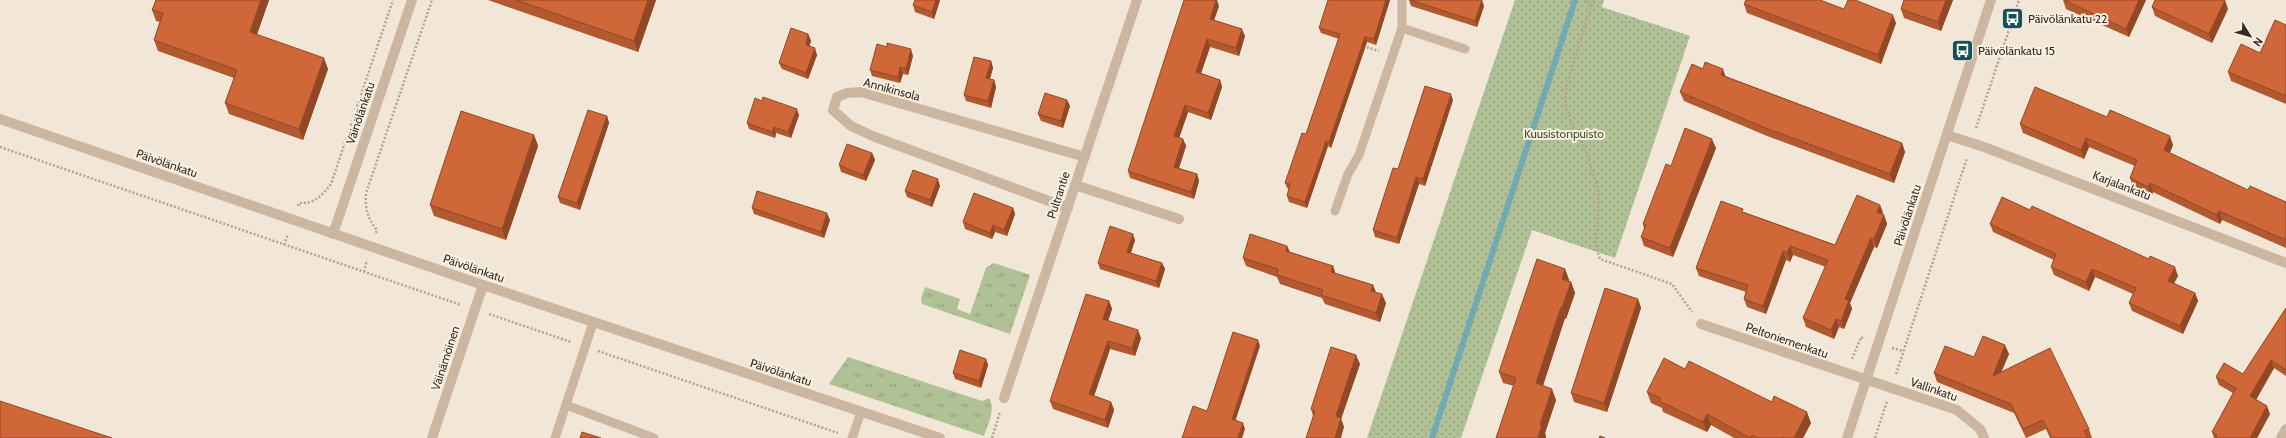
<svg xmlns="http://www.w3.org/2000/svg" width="2286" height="438" viewBox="0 0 2286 438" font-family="Cabin,sans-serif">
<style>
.grass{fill:url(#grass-tufts)}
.park{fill:url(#park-dots)}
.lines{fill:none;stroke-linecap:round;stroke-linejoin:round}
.stream{stroke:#73aab1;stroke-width:6}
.path{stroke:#b7a18b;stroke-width:2.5;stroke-dasharray:2 2;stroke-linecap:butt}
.service{stroke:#cbb7a1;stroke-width:9}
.minor{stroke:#cbb7a1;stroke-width:10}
.tertiary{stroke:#cbb7a1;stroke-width:10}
.wall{fill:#b25930}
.shaded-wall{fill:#914827}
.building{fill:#cf6738;stroke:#914827}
.labels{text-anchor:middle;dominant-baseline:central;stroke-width:4;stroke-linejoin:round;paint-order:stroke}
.poi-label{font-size:12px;fill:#342b25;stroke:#faf1e2;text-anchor:start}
.street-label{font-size:12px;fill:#342b25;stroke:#faf1e2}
.park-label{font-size:12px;fill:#405427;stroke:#faf1e2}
</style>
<defs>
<pattern id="grass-tufts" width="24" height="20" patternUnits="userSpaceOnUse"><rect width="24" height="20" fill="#b0c295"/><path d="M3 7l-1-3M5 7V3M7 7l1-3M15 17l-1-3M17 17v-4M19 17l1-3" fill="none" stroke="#909e79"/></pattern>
<pattern id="park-dots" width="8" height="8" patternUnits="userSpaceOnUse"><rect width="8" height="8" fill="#b0c295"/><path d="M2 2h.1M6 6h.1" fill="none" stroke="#909e79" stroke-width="1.8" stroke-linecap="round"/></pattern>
</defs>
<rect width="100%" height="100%" fill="#f2e7d6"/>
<path class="grass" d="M994,263l36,12 -20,59 -88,-30 -1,-6 4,-11 35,12 -3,10 13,5 16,-46z
M848,357l134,44 7,-3c7,12 -1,25 -5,38l-155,-52z"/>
<path class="park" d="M1515,0h89l-2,7 88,29 -75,222 -83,-28 -71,208h-94z"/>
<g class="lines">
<path class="stream" d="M1432,438l143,-438"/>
<path class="path" d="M1584,0l8,3
M1593,0l-26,83 -2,20 7,22 15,29 12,39 -3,55 4,11 72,25 20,28
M1363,46l16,5
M1976,128l43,-128
M0,147l461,158
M298,206l1,-3c15,1 23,-7 32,-19l62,-184
M376,233l1,-3c-10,-12 -12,-22 -11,-37l66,-193
M284,245l4,-11
M364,272l3,-12
M489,314l82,28
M1892,348l11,3
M598,351l240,82
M1852,359l9,-22 4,2
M1896,374l71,-216
M992,438l8,-26
M1875,438l12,-37"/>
<path class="service" d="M1402,28l63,21
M1335,211l13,-37 11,-19 43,-127v-28
M566,405l88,33
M555,438l38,-115
M852,438l9,-26"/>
<path class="minor" d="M1947,135l37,12 302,116
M1075,185l104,34
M1068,208l-193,-71 -24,-11 -18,-16 4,-13 10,-4 14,-1 224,65
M1701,324l256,86 23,19 4,9
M1004,398l133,-398
M432,438l51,-153
M2281,438l5,-9"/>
<path class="tertiary" d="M0,119l483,166 457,153
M333,234l79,-234
M1847,438l144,-438"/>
</g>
<path class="wall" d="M156,0h113l-12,34 71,35 -25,71 -74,-26 -4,-11 9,-25 -76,-27 -4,-11 6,-18 -4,-1 -4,-11z
M488,0h168l-18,52z
M940,0l-6,19 -19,-7 -2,-7z
M1390,0l-14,45 -9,-3 -36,106 -3,-2 -21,62 -18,-6 -2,-6 2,-7 -2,-1 -2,-5 21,-49 33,-95 -18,-6 -2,-5z
M1409,0l75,6 -7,21 -66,-21z
M1904,0h49l-12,31 -37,-13 -3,-9z
M2063,0h83l-17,37 -63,-28z
M1744,4l100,5 52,14 -15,41 -134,-51z
M1219,6l-5,14 31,16 -6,20 -29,-9 -9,26 19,7 2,7 -11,33 -23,-8 -9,26 4,1 3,7 -7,22 18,6 2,7 -5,18 -64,-21 -2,-7z
M2152,7l76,2 -16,34 -57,-27z
M2286,25v79l-55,-23 -3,-9 32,-19z
M808,34l3,7 -2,5 8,9 -9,24 -26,-10 -3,-6z
M887,47l26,9 -5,19 -5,-1 -3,9 -28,-7 -2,-6z
M991,61l2,7 -3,11 4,1 2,7 -5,21 -25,-7 -2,-6z
M1725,76l177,67 3,9 -11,31 -127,-47 -83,-35 -4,-9z
M1067,100l3,6 -7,22 -22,-7 -3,-7z
M1453,100l-28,86 -6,-2 -20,60 -24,-7 -2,-7 25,-61z
M799,115l-8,23 -15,-5 -1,5 -26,-9 -2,-6z
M607,116l2,7 -29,87 -20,-7 -2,-6z
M2020,124l153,21 -3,8 78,37 38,12v46l-64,-28 -2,4 -67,-32 -1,3 -19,-8 -3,-9 5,-12 -46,-19 -5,12 -61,-26z
M534,135l4,11 -32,94 -72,-24 -4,-11z
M1716,148l-43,109 -29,-11 -3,-9 3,-8 -1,-5 28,-58z
M872,153l3,7 -9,21 -25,-9 -2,-7z
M940,186l-8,21 -25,-10 -2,-6z
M1880,205l3,8 -1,2h2l3,9 -10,24 -3,-1 -24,56 2,6 -8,20 -5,-2 -5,12 -28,-12 -3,-9 23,-51 -33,-12 -3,7 -4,-2 -20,54 -19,-7 -3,-8 2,-7 -47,-16 -3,-8 48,-56 91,33z
M752,208l78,12 -6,18 -70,-24z
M1013,208l2,6 -8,22 -12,-4 -3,7 -27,-10 -2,-7z
M1990,224l188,52 -4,7 21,10 3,8 -15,33 -51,-23 -3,-8 4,-9 -38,-17 -6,14 -35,-16 -3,-8 3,-7 -61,-28z
M1135,240l-4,13 31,10 3,6 -6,19 -59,-19 -2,-6z
M1287,246l3,6 43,14 2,7 38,12 3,7 10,11 -6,19 -55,-18 -3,-6 -42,-14 -3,-7 -31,-11 -3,-8z
M1565,269l4,11v1l2,1 4,11 -9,26 -1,-1 -22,68 13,14 -11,33 1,3 -32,-50 -11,-3 -4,-11z
M1638,299l3,9 -34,104 -33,-10 -3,-9z
M1109,301l3,8 -4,12 33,17 -6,18 -25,-7 -16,47 17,6 3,8 -6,18 -55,-19 -3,-8z
M2286,308v68l-12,-8 -18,32 14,14 -13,24h-43l-2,-6 21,-39 -14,-8 -3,-8 27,-3z
M2009,354l-8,18 88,57 3,9h-42l-4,-9 -20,9 -12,-25 -77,-31 -3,-9 40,-16z
M986,359l2,6 -7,23 -26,-9 -2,-6z
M1360,364l-19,55 3,8 -31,-11 -2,-7z
M1685,369l126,54 -8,15h-69l-23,-13 -4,7 -44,-20 -1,-4 -11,-5 -4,-11z"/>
<path class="shaded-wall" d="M261,0h8l-15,43 -4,-11z
M648,0h8l-18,52 -4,-11z
M936,0h4l-6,19 -2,-7z
M1216,0h1l2,6 -7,20 -2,-7z
M1386,0h4l-14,45 -2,-6z
M1482,0l2,6 -7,21 -2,-6z
M1946,0h7l-12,31 -3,-9z
M2139,0h7l-17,37 -3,-8z
M2225,0l3,9 -16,34 -3,-9z
M1893,15l3,8 -15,41 -3,-9z
M1242,29l3,7 -6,20 -3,-8z
M808,34l3,7 -3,10 -2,-6z
M1365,37l2,5 -36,106 -2,-6z
M1207,39l3,8 -11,32 -3,-7z
M815,48l2,7 -9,24 -2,-6z
M911,49l2,7 -5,19 -2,-6z
M324,58l4,11 -25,71 -4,-11z
M991,61l2,7 -5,16 -2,-6z
M900,67l3,7 -3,9 -2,-6z
M1723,69l3,9 -5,-3z
M994,80l2,7 -5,21 -3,-7z
M1220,80l2,7 -11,33 -3,-7z
M1451,94l2,6 -28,86 -2,-7z
M1067,100l3,6 -7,22 -2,-7z
M1185,105l3,7 -11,32 -3,-8z
M797,109l2,6 -8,23 -3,-6z
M607,116l2,7 -29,87 -3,-7z
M774,127l2,6 -1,5 -3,-6z
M534,135l4,11 -32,94 -4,-11z
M2170,136l3,9 -6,14 -3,-9z
M2086,138l3,9 -5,12 -3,-9z
M1183,139l3,7 -9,28 -3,-7z
M1712,139l4,9 -43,109 -3,-9z
M1326,141l2,5 -21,62 -2,-6z
M1902,143l3,9 -11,31 -4,-9z
M872,153l3,7 -9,21 -3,-6z
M1197,174l2,7 -5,18 -3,-7z
M1416,177l3,7 -20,60 -2,-6z
M938,179l2,7 -8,21 -2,-7z
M2150,183l3,9 -1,3 -4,-8z
M1880,205l3,8 -3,8 -3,-9z
M1013,208l2,6 -8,22 -3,-6z
M2219,211l3,9 -2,4 -3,-9z
M827,213l3,7 -6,18 -3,-6z
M1884,215l3,9 -10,24 -3,-9z
M993,225l2,7 -3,7 -2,-6z
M1133,234l2,6 -6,18 -2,-6z
M1871,238l3,9 -24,56 2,6 -8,20 -3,-8 4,-22z
M1287,246l4,9 -5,-4z
M1790,246l3,9 -3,7 -3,-9z
M1783,251l3,9 -20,54 -3,-8z
M1162,263l3,6 -6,19 -3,-7z
M1333,266l3,9 -5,-3z
M2175,267l3,9 -7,13 -3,-8z
M1565,269l4,11 -3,10 -4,-11z
M2092,269l3,8 -6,14 -3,-9z
M1571,282l4,11 -9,26 -4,-11z
M1373,285l3,9 -5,-3z
M2195,293l3,8 -15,33 -3,-8z
M1382,294l4,9 -6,19 -4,-9z
M1638,299l3,9 -34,104 -3,-9z
M1109,301l3,8 -6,18 -3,-8z
M1561,307l4,11 -25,76 -4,-11z
M1836,319l3,8 -5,12 -3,-9z
M1138,330l3,8 -6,18 -3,-8z
M1258,340l2,6 -26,79 -2,-6z
M1108,341l2,8 -18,53 -3,-8z
M2005,345l4,9 -13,31 -3,-9z
M1356,355l4,9 -19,55 3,8 -3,11h-6l1,-22z
M986,359l2,6 -7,23 -2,-7z
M2271,360l3,8 -21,37 -3,-9z
M1552,389l4,11 -11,33 1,3v2h-8l2,-13z
M1111,402l3,8 -6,18 -3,-8z
M2267,406l3,8 -13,24h-7z
M1807,412l4,11 -8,15h-9z
M1707,414l4,11 -4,7 -4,-10z
M1243,423l2,6 -3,9h-4z"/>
<path class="building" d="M156,0h105l-11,32 74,26 -25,71 -74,-26 12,-33 -83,-30 9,-27 -11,-3z
M516,0h132l-14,41z
M915,0h21l-4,12 -19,-7z
M1184,0h32l-6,19 32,10 -6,19 -29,-9 -11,33 24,8 -12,33 -23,-8 -11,31 9,3 -9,28 23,7 -6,18 -63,-21z
M1328,0h58l-12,39 -9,-2 -36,105 -3,-1 -21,61 -18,-6 3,-12 -5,-1 17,-50 4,1 34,-100 -21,-6z
M1410,0h72l-7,21z
M1746,0h74l24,9 4,-9h7l38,15 -15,40 -134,-51z
M1904,0h42l-8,22 -37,-13z
M2064,0h75l-13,29z
M2155,0h70l-16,34 -57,-27z
M2275,20l11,5v71l-58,-24 13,-28 19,9z
M791,28l17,6 -2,11 9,3 -9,25 -27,-10z
M887,43l24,6 -5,20 -6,-2 -2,10 -28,-7 7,-26 10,3z
M974,57l17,4 -5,17 8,2 -6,21 -24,-6z
M1705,62l18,7 -2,6 181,68 -12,31 -127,-47 -83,-35 12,-28 11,5z
M1425,86l26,8 -28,85 -7,-2 -19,61 -24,-8 20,-62 5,1z
M2035,87l72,30 3,-7 60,26 -6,14 84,40 2,-4 36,16v38l-67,-29 -2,4 -67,-32 -2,4 -18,-9 7,-18 -51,-22 -5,12 -61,-26z
M1045,93l22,7 -6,21 -23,-7z
M763,97l34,12 -9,23 -14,-5 -2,5 -25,-9 8,-25 7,3z
M588,110l19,6 -30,87 -19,-6z
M461,111l73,24 -32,94 -72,-24z
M1685,128l27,11 -42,109 -29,-11 5,-12 -3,-1 23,-60 5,2z
M847,144l25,9 -9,22 -24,-10z
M913,170l25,9 -8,21 -25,-9z
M757,191l70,22 -6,19 -69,-24z
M974,193l39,15 -9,22 -11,-5 -3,8 -27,-11z
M1857,195l23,10 -3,7 7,3 -10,24 -3,-1 -26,61 4,1 -8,21 -5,-2 -5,11 -28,-12 25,-58 -38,-14 -3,7 -4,-2 -20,55 -19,-7 4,-14 -52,-17 25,-67 22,8 -1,3 93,33z
M2002,197l28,13 2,-4 117,53 1,-3 25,11 -7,14 27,12 -15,33 -51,-23 7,-15 -44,-19 -6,13 -35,-15 5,-13 -66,-30z
M1110,226l23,8 -6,18 35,11 -6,18 -58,-18z
M1250,234l37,12 -1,5 47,15 -2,6 42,13 -2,6 11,3 -6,19 -55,-18 2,-5 -46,-15 1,-6 -35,-11z
M1537,259l28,10 -3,10 9,3 -9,26 -1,-1 -25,76 16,6 -12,36h2l-4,13h-42l20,-60 -17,-6z
M1605,288l33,11 -34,104 -33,-10z
M1086,294l23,7 -6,18 35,11 -6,18 -24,-7 -19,53 22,8 -6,18 -55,-19z
M2286,308v62l-15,-10 -21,36 17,10 -17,32h-35l2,-3 -5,-3 24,-44 -20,-11 8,-14 19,11z
M1233,332l25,8 -26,79 11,4 -5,15h-56l11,-32 14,5z
M1983,336l22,9 -12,31 57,-28 39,81 -5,2 4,7h-36l-9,-18 -20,9 -12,-25 -77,-31 11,-27 29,11z
M1331,347l25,8 -20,61 5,2 -6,20h-29l9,-27 -4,-2z
M960,350l26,9 -7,22 -26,-8z
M1664,358l21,11 4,-8 83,41 2,-6 33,16 -13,26h-10l-1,-1 -1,1h-24l-6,-3 -2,3 -43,-24 -4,8 -44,-21 2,-3 -14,-6z
M0,401l112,37h-112z
M582,432l19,6h-21z
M1600,436l5,2h-6z"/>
<defs>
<symbol id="bus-square" viewBox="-11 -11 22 22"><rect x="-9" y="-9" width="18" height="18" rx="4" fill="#185058" stroke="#faf1e2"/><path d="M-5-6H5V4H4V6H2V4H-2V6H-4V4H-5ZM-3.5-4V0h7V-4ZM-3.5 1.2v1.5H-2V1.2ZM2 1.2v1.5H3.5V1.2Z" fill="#fff"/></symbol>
</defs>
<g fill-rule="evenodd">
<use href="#bus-square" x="2000" y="6" width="25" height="25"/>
<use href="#bus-square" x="1950" y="38" width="25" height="25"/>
</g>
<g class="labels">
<g class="poi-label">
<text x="2028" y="18">Päivölänkatu 22</text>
<text x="1978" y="50">Päivölänkatu 15</text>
</g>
<g class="street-label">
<text transform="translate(892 89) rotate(15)">Annikinsola</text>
<text transform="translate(360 113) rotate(-71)">Väinölänkatu</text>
<text transform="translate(167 163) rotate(19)">Päivölänkatu</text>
<text transform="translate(2122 185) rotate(21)">Karjalankatu</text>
<text transform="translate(1058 195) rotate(-72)">Pultrantie</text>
<text transform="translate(1907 215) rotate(-72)">Päivölänkatu</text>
<text transform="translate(474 268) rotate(19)">Päivölänkatu</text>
<text transform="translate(1787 340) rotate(19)">Peltoniemenkatu</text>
<text transform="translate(445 358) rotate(-72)">Väinämöinen</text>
<text transform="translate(781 372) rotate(18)">Päivölänkatu</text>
<text transform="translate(1934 389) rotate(19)">Vallinkatu</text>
</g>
<g class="park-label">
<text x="1564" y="133">Kuusistonpuisto</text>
</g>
</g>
<g transform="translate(2250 36) rotate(127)" stroke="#faf1e2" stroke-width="3" paint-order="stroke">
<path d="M0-3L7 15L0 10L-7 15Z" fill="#342b25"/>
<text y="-6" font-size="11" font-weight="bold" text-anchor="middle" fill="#342b25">N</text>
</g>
</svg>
